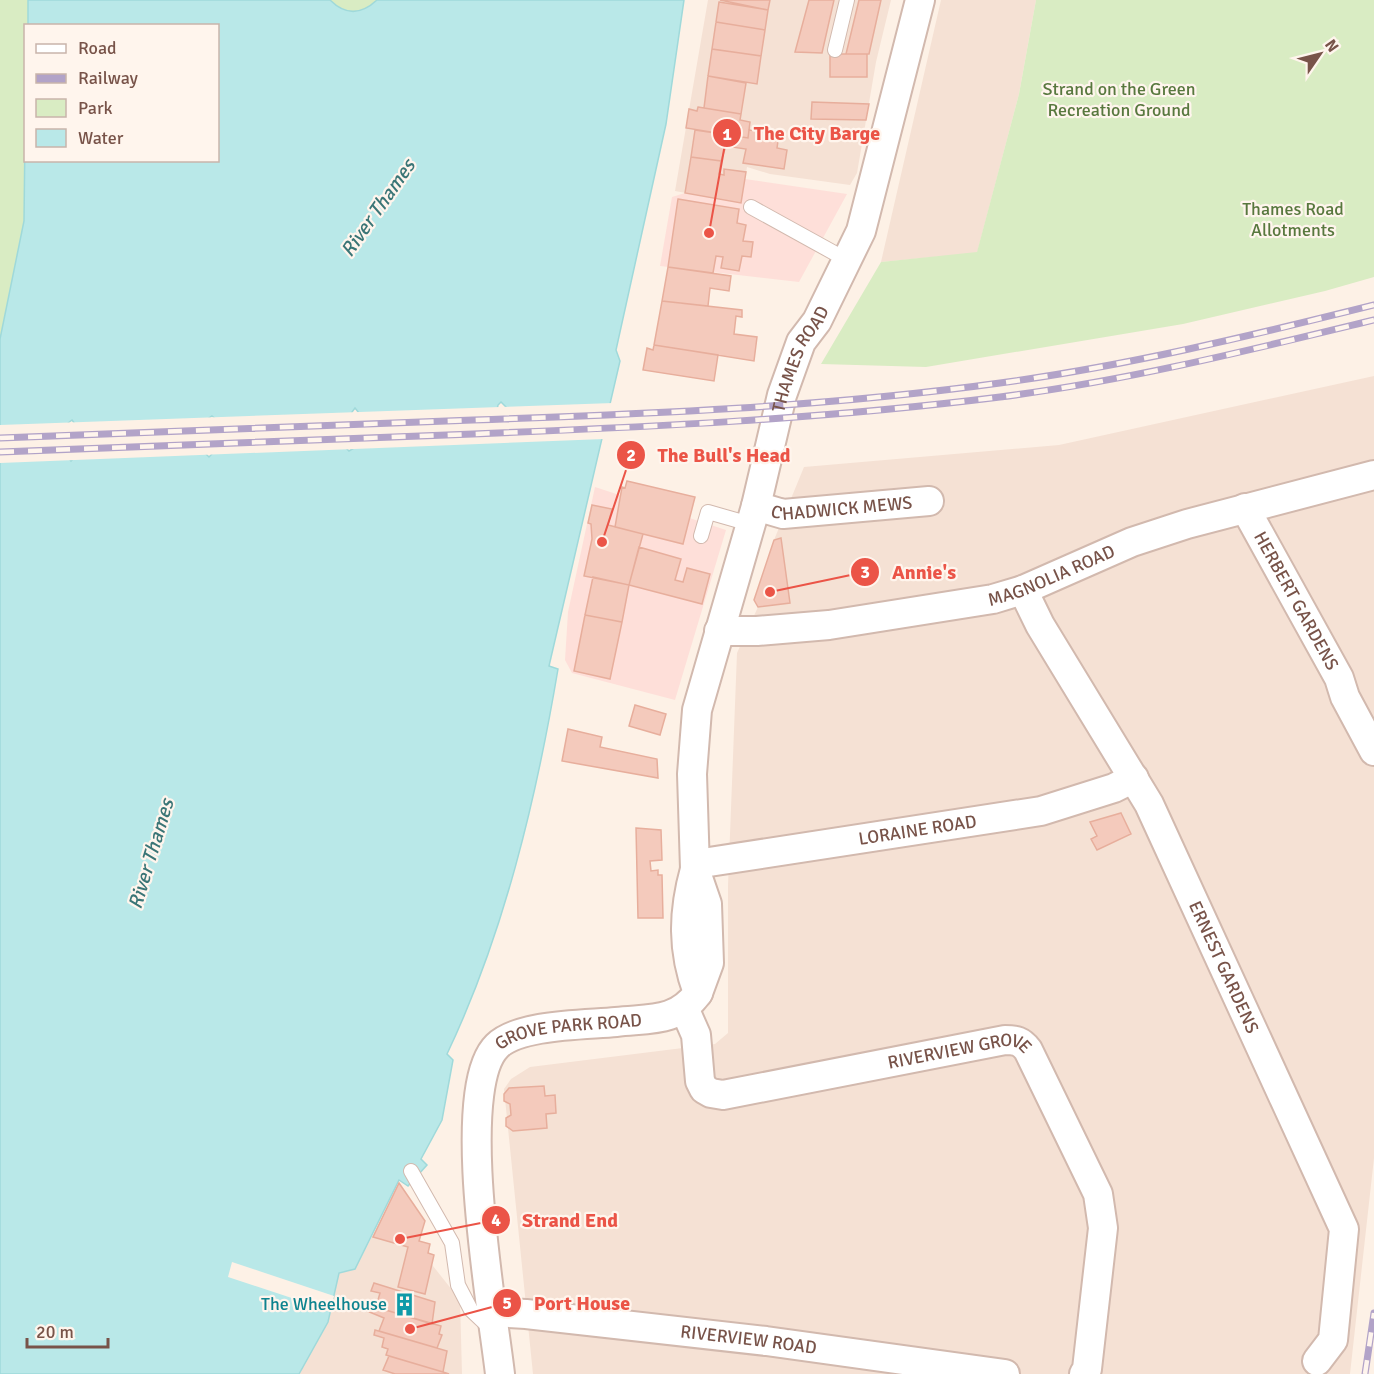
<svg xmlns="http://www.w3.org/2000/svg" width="1374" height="1374" viewBox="0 0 1374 1374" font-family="Signika,sans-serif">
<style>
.residential{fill:#f5e1d4}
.commercial{fill:#fedfd9}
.green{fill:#d9ecc3}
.water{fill:#b9e8e8;stroke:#9fd9da;stroke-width:1.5;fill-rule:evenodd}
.pier{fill:#fdf1e6}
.building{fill:#f4cabc;stroke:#e7ae9c;stroke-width:1.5}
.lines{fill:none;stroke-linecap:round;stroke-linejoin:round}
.lane-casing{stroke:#d2b9ae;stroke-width:16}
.street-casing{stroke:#d2b9ae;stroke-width:32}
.lane{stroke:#fff;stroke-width:14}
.street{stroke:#fff;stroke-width:28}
.rail-casing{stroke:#b2a3c8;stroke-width:7}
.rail{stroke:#fff5ed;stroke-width:4.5;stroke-dasharray:14;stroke-linecap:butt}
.labels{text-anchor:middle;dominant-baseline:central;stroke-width:4.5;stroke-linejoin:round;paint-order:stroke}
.park-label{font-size:18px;fill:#58783e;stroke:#fff5ed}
.street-label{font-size:18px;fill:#785349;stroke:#fff5ed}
.culture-label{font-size:18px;fill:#0d838f;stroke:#fff5ed;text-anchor:end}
.water-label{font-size:20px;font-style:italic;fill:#3a7576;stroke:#fff5ed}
.leader{fill:none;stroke:#eb5447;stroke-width:2}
.callout-dot{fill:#eb5447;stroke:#fff5ed;stroke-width:2}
.mark-label{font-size:18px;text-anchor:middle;font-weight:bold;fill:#fff}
.callout-label{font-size:20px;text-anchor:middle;font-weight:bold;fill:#eb5447;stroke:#fff5ed;stroke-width:4.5;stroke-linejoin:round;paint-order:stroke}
</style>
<rect width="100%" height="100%" fill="#fdf1e6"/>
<path class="residential" d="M708,0h183l-15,62 -19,111 -7,12 -80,-11 -23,-7 -6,36 -66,-12z
M941,0h95l-17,94 -42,159 -96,9z
M1374,376v782l-24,216h-817l-29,-285 7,-10 19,-12 185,-23 13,-11v-147l9,-233 21,-46 23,-69 -7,2 30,-73 255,-22z
M387,1208l73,92 2,74h-163l29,-52 10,-49 17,-4z"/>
<path class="commercial" d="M745,179l102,15 -48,88 -139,-16 12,-69 13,-4 56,10z
M595,487l131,43 -51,170 -103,-27 -7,-13 3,-48z"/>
<path class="green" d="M0,0h46v25l-20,1v134l22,1 -48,218z
M330,0h47c-16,15 -32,15 -47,0z
M1036,0h338v277l-49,14 -142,33 -257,43 -105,-3 60,-102 96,-10 42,-158z"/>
<path class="water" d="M28,0h302c15,15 31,15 47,0h307l-18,124 -50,226 4,11 -71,305 9,3c-22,131 -54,265 -111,385l6,6 -11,60 -21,39 6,6 -19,21 -9,-6 -44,89 -16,4 -11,49 -29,52h-299v-1035l24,-118 1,-87 1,26h192v-134l-190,-1zM501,402l5,5 -7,32 -8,-1 7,-33zM355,408l4,5 -5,35 -5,3 -3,-3 6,-36zM212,416l4,3 -4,35 -3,3 -4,-4 4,-35zM72,420l3,4 -1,34 -3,3 -3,-4v-34z"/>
<path class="pier" d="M613,403l-9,36 -604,24v-38l500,-18 -5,31 7,-31z
M232,1262l102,34 -3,15 -103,-34z"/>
<path class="building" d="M720,0h50l-2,10z
M809,0h25l-12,53 -27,-1z
M859,0h22l-12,54h-23z
M719,2l49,8 -3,20 -49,-8z
M716,22l49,8 -4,26 -49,-7z
M712,49l49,7 -4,28 -49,-8z
M830,54h37v23h-37z
M708,76l38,7 -5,31 -37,-6z
M812,102l57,2 -3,16 -55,-1z
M698,107l43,7 -1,6 10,2 -2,16 -62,-10 3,-19 8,2z
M695,130l53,8 1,-8 30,4 -2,14 10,2 -3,19 -41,-6 3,-14 -20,-3 -5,15 -30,-4z
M691,157l30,4 -2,13 5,1v-6l22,3 -5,31 -56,-10z
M678,199l61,10 -2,14 9,2 -3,16 10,1 -2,15 -9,-1 -3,15 -18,-3 2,-11 -7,-1 -3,17 -45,-6z
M668,267l63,9 -2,15 -19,-3 -2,18 -46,-5z
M662,301l80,9v7l-6,-1 -2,18 23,3 -3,24 -100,-16z
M654,345l64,10 -4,26 -71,-11 4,-22 6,2z
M627,481l68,16 -12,47 -68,-17 7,-40 3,1z
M592,505l20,4 -4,16 35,9 -14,51 -45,-9 8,-37 -1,-15 -3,-1z
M781,538l9,65 -32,4 -4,-7 20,-60z
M639,547l42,12 -6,21 8,2 4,-14 23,6 -8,30 -73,-19z
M593,577l36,8 -7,37 -37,-7z
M585,615l37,7 -12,57 -36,-8z
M635,705l31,9 -6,21 -31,-9z
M568,729l34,8 -2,10 57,12 1,19 -96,-17z
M1121,813l10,21 -34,16 -6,-11 6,-3 -7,-14z
M636,828l25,2 1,30 -12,1 1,10 7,-1v5h4l1,43h-25z
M544,1086l1,10 10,-1 1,18 -10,1 1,14 -34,3 -7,-5v-8l5,-3 -1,-11 -6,-3v-7l5,-6z
M399,1183l26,38 -6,20 11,3 -2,9 6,2 -9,39 -27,-7 10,-40 -35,-10z
M374,1283l61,19 -3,22 -56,-17 4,-14 -9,-2z
M368,1305l73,21 -2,8 3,1 -5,13 -58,-17 5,-13 -17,-7z
M375,1330l72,21 -4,21 -57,-17 2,-6 -6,-2 2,-9 -10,-3z
M389,1356l54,16 6,2h-54l-12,-4z"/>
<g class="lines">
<defs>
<path id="lane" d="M835,50l12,-50
M751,207l96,53
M701,536l7,-24 42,12
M411,1171l41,72 6,42 13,25 19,18"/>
<g id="street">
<path id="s1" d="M756,506l27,8 146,-13"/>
<path id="s2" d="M1245,508l94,170 6,19 29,54"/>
<path id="s3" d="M1023,590l17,35 109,179 195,425 -11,111 -16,21"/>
<path id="s4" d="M719,631h38l72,-6 164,-26 30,-9 109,-48 55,-18 187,-49"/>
<path id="s5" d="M696,864l345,-53 73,-23 20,-10"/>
<path id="s6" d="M698,993l11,-30 -2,-59 -12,-35 -3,-95 5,-64 59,-204 26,-111 19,-53 16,-21 44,-90 59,-231"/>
<path id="s7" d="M685,1010l11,25 4,46 4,8 7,4 12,2 282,-55c11,0 16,1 23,10l70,144 5,34 -16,141 -3,5"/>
<path id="s8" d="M492,1312l34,2 240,27 239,33"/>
<path id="s9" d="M500,1374c-7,-62 -47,-285 -3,-328 22,-22 89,-21 119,-24 34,-4 60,1 82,-29 -16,-43 -15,-81 -3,-124"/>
</g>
</defs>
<use href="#lane" class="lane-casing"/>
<use href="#street" class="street-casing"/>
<use href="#lane" class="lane"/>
<use href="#street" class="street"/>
<defs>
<path id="rail" d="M0,438c158,-6 315,-12 473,-18 176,-6 351,-13 527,-37 126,-17 250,-47 374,-78
M0,452c158,-6 315,-12 473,-18 176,-7 351,-15 527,-37 126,-16 250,-47 374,-77
M1365,1374l9,-61"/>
</defs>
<use href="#rail" class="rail-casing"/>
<use href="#rail" class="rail"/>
</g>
<defs>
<symbol id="building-bare" viewBox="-9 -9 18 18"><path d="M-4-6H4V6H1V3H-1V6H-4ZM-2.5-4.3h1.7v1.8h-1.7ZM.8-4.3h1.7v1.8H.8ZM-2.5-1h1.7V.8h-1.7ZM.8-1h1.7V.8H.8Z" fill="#0f9aa8" stroke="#fff5ed" stroke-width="2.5" paint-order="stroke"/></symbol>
</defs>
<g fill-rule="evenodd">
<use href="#building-bare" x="388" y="1288" width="33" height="33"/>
</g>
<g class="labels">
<g class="park-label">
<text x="1119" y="89">Strand on the Green<tspan x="1119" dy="21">Recreation Ground</tspan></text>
<text x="1293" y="209">Thames Road<tspan x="1293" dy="21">Allotments</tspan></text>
</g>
<g class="street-label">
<text stroke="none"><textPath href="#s6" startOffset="654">THAMES ROAD</textPath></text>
<text stroke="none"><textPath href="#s1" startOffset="87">CHADWICK MEWS</textPath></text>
<text stroke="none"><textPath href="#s4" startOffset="339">MAGNOLIA ROAD</textPath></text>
<text stroke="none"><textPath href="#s2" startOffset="106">HERBERT GARDENS</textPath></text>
<text stroke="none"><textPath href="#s5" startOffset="224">LORAINE ROAD</textPath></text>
<text stroke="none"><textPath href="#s3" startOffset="428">ERNEST GARDENS</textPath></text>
<text stroke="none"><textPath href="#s9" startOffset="408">GROVE PARK ROAD</textPath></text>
<text stroke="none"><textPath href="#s7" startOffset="344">RIVERVIEW GROVE</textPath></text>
<text stroke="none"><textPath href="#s8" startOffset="258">RIVERVIEW ROAD</textPath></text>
</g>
<g class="culture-label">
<text x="387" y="1304">The Wheelhouse</text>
</g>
<g class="water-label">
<text transform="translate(378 208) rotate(-55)">River Thames</text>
<text transform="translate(151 854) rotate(-73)">River Thames</text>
</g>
</g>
<path class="leader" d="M709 233L727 133M602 542L631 455M770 592L865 572M400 1239L496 1220M410 1329L507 1303"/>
<g class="callout-dot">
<circle cx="709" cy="233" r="6"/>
<circle cx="602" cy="542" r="6"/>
<circle cx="770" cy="592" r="6"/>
<circle cx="400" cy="1239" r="6"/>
<circle cx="410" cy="1329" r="6"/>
<circle cx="727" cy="133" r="15"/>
<circle cx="631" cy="455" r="15"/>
<circle cx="865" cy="572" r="15"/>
<circle cx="496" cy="1220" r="15"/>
<circle cx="507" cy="1303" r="15"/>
</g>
<g class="mark-label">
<text x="727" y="140">1</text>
<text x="631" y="461">2</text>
<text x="865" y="578">3</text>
<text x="496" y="1226">4</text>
<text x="507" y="1309">5</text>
</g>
<g class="callout-label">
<text x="817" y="140">The City Barge</text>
<text x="724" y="462">The Bull's Head</text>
<text x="924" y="579">Annie's</text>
<text x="570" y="1227">Strand End</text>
<text x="582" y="1310">Port House</text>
</g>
<rect x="24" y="24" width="195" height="138" fill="#fff5ed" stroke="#c9b4ab" stroke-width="1.5"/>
<rect x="36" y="44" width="30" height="9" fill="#ffffff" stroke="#c9b4ab" stroke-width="1.5"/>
<text x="78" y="54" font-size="18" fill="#785349">Road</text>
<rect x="36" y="74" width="30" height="9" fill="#b2a3c8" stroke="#c9b4ab" stroke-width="1.5"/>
<text x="78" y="84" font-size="18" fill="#785349">Railway</text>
<rect x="36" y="99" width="30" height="18" fill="#d9ecc3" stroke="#c9b4ab" stroke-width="1.5"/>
<text x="78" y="114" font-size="18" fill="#785349">Park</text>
<rect x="36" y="129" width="30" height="18" fill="#b9e8e8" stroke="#c9b4ab" stroke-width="1.5"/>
<text x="78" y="144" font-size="18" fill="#785349">Water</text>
<g transform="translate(1320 54) rotate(55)" stroke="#fff5ed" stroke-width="4.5" paint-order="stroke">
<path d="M0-4.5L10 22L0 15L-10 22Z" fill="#785349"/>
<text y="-9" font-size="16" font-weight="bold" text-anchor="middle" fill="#785349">N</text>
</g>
<path d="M27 1338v9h81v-9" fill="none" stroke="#785349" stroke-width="3"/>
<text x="36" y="1338" font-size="18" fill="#785349" stroke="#fff5ed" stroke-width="4.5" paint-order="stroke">20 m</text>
</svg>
